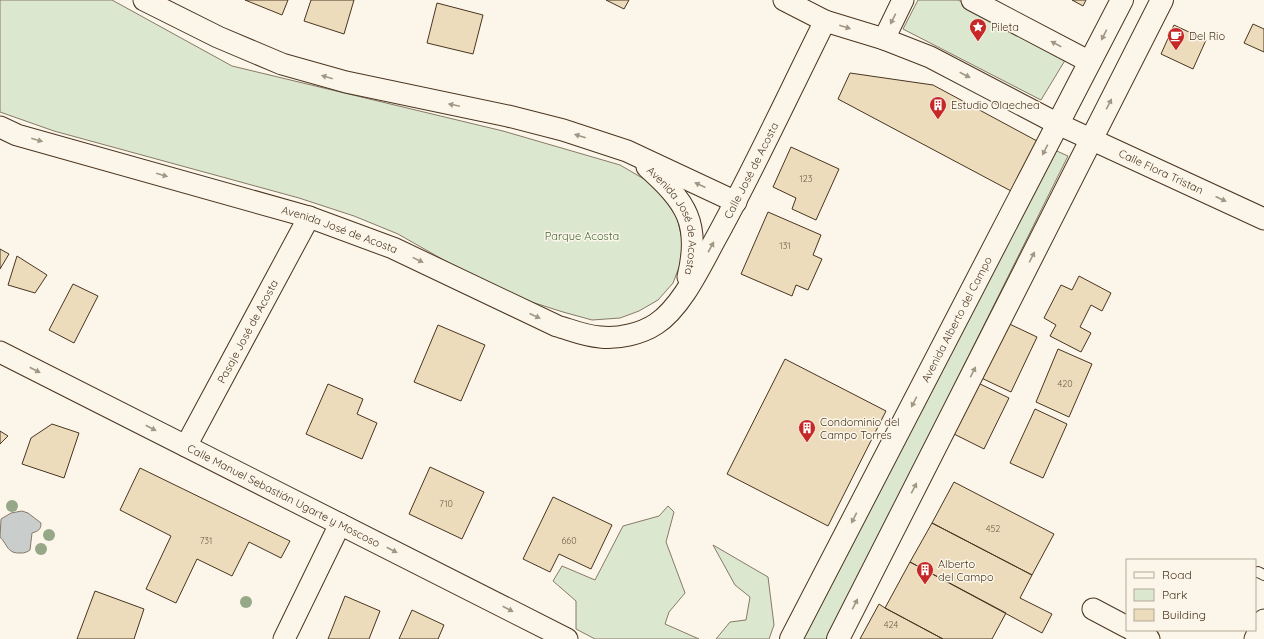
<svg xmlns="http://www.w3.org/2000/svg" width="1264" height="639" viewBox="0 0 1264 639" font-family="Quicksand,sans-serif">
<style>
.green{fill:#dce7d0;stroke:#887966}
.water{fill:#c9cecd;stroke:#887966}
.building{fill:#ecdcbc;stroke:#4a3520}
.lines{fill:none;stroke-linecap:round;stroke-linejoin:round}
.lane-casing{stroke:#4a3520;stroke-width:12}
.street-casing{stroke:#4a3520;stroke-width:23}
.secondary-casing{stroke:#4a3520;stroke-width:24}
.lane{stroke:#fbf6e9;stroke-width:10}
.street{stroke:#fbf6e9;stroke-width:21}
.secondary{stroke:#fbf6e9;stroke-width:22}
.tree{fill:#96a887}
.oneway{fill:#a29684}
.labels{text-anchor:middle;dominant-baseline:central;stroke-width:3;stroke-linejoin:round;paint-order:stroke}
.number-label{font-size:9px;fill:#725f47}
.poi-label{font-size:11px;fill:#4a3520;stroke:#fbf6e9;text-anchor:start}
.street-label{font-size:11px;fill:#4a3520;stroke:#fbf6e9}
.park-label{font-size:11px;fill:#436837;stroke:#fbf6e9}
</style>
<rect width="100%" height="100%" fill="#fbf6e9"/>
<path class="green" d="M0,0h112l120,66 271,65 117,34 36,21 21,30 5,24 -1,22 -8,21 -15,17 -19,11 -19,7 -28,2 -29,-8 -63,-20 -102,-58 -44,-18 -55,-18 -245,-67 -54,-19z
M918,0h40l109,57 -26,43 -138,-71z
M1050,148l18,8 -240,483h-33z
M668,506l6,6 -8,30 19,51 -16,19 -4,12 34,15h-104l-19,-10v-28l-23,-20 9,-15 33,14 28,-54 36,-10z
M713,545l55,32 6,48 -5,14h-53l14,-17 16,-2 4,-23 -15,-12z"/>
<path class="water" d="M22,511l6,2 13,10c0,7 -3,8 -9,10l-2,17c-3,2 -5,3 -9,3 -14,1 -13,-8 -21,-16l1,-18 10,-6z"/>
<path class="building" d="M245,0h43l-6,15z
M311,0h43l-10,34 -40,-13z
M606,0h23l-5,9z
M1072,0h14l-3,6z
M437,3l46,12 -10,39 -46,-11z
M1253,24l11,5v23l-20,-9z
M1174,25l32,15 -13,29 -32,-15z
M850,73l83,12 104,56 -26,50 -173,-92z
M791,147l48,22 -23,51 -24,-11 4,-11 -23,-11z
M768,212l53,23 -8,20 9,4 -14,31 -12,-5 -4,11 -51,-22z
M0,249l9,5 -9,15z
M17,256l30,19 -12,18 -27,-8z
M1079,276l32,17 -9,18 -11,-6 -11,22 11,6 -10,19 -31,-16 6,-11 -12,-7 17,-33 11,5z
M73,284l25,12 -24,47 -25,-13z
M1001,320l36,17 -26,55 -36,-17z
M438,325l47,20 -24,56 -47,-19z
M1058,349l34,15 -23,53 -33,-15z
M785,359l101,52 -58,115 -101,-52z
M974,381l35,17 -25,51 -34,-17z
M328,384l35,15 -6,15 20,9 -15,36 -56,-25z
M1035,409l32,15 -24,54 -33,-15z
M52,424l27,9 -15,45 -42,-14 9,-26z
M0,431l8,5 -8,8z
M430,467l54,25 -22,47 -53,-25z
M140,468l150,73 -9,17 -32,-16 -17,34 -35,-17 -21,44 -30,-14 25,-53 -51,-26z
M954,482l100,52 -22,41 -100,-52z
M553,497l59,28 -21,44 -32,-15 -9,18 -27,-13z
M932,523l100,52 -12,23 32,16 -10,19 -132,-71z
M910,562l96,51 -14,26h-49l-58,-31z
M95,591l49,18 -10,30h-57z
M345,596l35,15 -11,28h-41z
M879,604l6,4 58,31h-83z
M412,610l32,15 -6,14h-39z"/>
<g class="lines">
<defs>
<path id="lane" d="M1258,572l6,3"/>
<g id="street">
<path d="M144,0l74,37 64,27 64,18 162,34 55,14 64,21 109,51"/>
<path id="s1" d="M784,0l41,21 59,18 46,18 128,67 206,95"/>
<path d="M972,0l118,62"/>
<path d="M884,39l19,-39"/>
<path id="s2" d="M0,127l17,8 292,82 84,31 164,78c14,4 28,10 43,11 18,2 41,-3 56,-13 26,-17 45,-59 60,-86 39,-71 73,-145 109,-217"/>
<path id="s3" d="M647,167c39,35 54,56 41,110"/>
<path id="s4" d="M0,352l567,287"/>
<path id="s5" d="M186,446l123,-229"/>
<path d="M1093,609l34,18"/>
<path d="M1132,630l17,9"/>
<path d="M284,639l56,-115"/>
<path d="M1255,639l9,-19"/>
</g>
<g id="secondary">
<path id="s6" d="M791,639l331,-639"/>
<path d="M838,639l324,-639"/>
</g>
</defs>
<use href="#lane" class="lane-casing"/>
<use href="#street" class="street-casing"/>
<use href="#secondary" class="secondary-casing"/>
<use href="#lane" class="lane"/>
<use href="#street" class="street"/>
<use href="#secondary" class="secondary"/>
</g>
<g class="tree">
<circle cx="12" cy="506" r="6"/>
<circle cx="49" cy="535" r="6"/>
<circle cx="41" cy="549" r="6"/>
<circle cx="246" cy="602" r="6"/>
</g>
<defs><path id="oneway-solid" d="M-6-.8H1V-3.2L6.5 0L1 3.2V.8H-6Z"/></defs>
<g class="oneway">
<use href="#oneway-solid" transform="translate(893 19) rotate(117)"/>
<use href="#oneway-solid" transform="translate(845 27) rotate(17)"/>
<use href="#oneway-solid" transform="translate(1104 35) rotate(117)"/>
<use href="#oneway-solid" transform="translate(1056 44) rotate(-152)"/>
<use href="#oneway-solid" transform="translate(965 75) rotate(27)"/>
<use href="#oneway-solid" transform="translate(327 77) rotate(-164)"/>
<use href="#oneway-solid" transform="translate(1109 104) rotate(-63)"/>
<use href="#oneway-solid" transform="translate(454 105) rotate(-168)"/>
<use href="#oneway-solid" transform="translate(580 136) rotate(-162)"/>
<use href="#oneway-solid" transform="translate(37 140) rotate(16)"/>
<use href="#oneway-solid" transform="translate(1045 150) rotate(117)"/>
<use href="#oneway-solid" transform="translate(162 175) rotate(16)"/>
<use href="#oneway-solid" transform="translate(700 185) rotate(-155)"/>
<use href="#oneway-solid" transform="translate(1221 199) rotate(25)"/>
<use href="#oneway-solid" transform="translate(711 247) rotate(-61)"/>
<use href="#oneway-solid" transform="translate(1032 257) rotate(-63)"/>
<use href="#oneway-solid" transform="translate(418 260) rotate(26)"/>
<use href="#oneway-solid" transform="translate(535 316) rotate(25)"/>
<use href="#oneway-solid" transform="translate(35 370) rotate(27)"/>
<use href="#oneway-solid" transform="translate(973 372) rotate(-63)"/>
<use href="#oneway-solid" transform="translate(914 402) rotate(117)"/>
<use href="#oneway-solid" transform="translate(151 428) rotate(27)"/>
<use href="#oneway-solid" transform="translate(914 488) rotate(-63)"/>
<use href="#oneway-solid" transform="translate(854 518) rotate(117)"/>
<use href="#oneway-solid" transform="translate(392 550) rotate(27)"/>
<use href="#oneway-solid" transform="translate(855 604) rotate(-63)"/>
<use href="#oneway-solid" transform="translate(508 609) rotate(27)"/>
</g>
<defs>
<symbol id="sight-pin" viewBox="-11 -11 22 30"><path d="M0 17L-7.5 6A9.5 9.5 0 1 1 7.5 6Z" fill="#c62828" stroke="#fbf6e9"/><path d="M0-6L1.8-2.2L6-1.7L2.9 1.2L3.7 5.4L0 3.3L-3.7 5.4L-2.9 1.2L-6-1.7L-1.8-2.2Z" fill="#fff"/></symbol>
<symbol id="cafe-pin" viewBox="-11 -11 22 30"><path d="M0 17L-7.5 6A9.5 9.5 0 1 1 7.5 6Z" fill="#c62828" stroke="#fbf6e9"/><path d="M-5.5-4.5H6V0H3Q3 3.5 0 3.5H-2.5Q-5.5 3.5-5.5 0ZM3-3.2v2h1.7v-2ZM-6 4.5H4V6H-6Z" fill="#fff"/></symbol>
<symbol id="building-pin" viewBox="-11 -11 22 30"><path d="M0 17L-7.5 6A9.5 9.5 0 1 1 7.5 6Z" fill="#c62828" stroke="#fbf6e9"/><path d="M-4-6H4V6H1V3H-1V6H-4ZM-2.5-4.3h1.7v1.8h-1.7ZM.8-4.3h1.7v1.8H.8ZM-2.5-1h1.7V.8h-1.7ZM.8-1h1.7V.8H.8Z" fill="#fff"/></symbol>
</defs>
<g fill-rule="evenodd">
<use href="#sight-pin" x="968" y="17" width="20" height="27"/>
<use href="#cafe-pin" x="1166" y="26" width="20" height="27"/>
<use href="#building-pin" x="928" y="95" width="20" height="27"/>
<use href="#building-pin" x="797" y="418" width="20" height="27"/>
<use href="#building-pin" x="915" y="560" width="20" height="27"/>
</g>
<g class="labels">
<g class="number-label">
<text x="806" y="178">123</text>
<text x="785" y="245">131</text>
<text x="1065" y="383">420</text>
<text x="446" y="503">710</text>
<text x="993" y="528">452</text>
<text x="206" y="540">731</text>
<text x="569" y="540">660</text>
<text x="891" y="624">424</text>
</g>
<g class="poi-label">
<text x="991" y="27">Pileta</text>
<text x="1189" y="36">Del Rio</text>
<text x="951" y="105">Estudio Olaechea</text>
<text x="820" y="422">Condominio del<tspan x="820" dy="13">Campo Torres</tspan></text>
<text x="938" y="564">Alberto<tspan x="938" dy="13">del Campo</tspan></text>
</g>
<g class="street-label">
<text stroke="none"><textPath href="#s2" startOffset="878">Calle José de Acosta</textPath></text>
<text stroke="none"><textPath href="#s1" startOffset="415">Calle Flora Tristan</textPath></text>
<text stroke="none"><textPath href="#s3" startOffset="63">Avenida José de Acosta</textPath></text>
<text stroke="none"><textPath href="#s2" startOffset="355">Avenida José de Acosta</textPath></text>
<text stroke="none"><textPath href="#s6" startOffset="360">Avenida Alberto del Campo</textPath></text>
<text stroke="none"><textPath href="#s5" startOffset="130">Pasaje José de Acosta</textPath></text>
<text stroke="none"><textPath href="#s4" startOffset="318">Calle Manuel Sebastián Ugarte y Moscoso</textPath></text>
</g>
<g class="park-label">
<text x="582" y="236">Parque Acosta</text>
</g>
</g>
<rect x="1126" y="559" width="130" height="72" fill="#fbf6e9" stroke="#b4a999"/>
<rect x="1134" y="572" width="20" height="6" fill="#fbf6e9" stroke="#b4a999"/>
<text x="1162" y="579" font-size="12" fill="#4a3520">Road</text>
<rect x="1134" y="589" width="20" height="12" fill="#dce7d0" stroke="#b4a999"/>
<text x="1162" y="599" font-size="12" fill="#4a3520">Park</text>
<rect x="1134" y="609" width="20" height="12" fill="#ecdcbc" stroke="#b4a999"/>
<text x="1162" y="619" font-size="12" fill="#4a3520">Building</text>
</svg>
